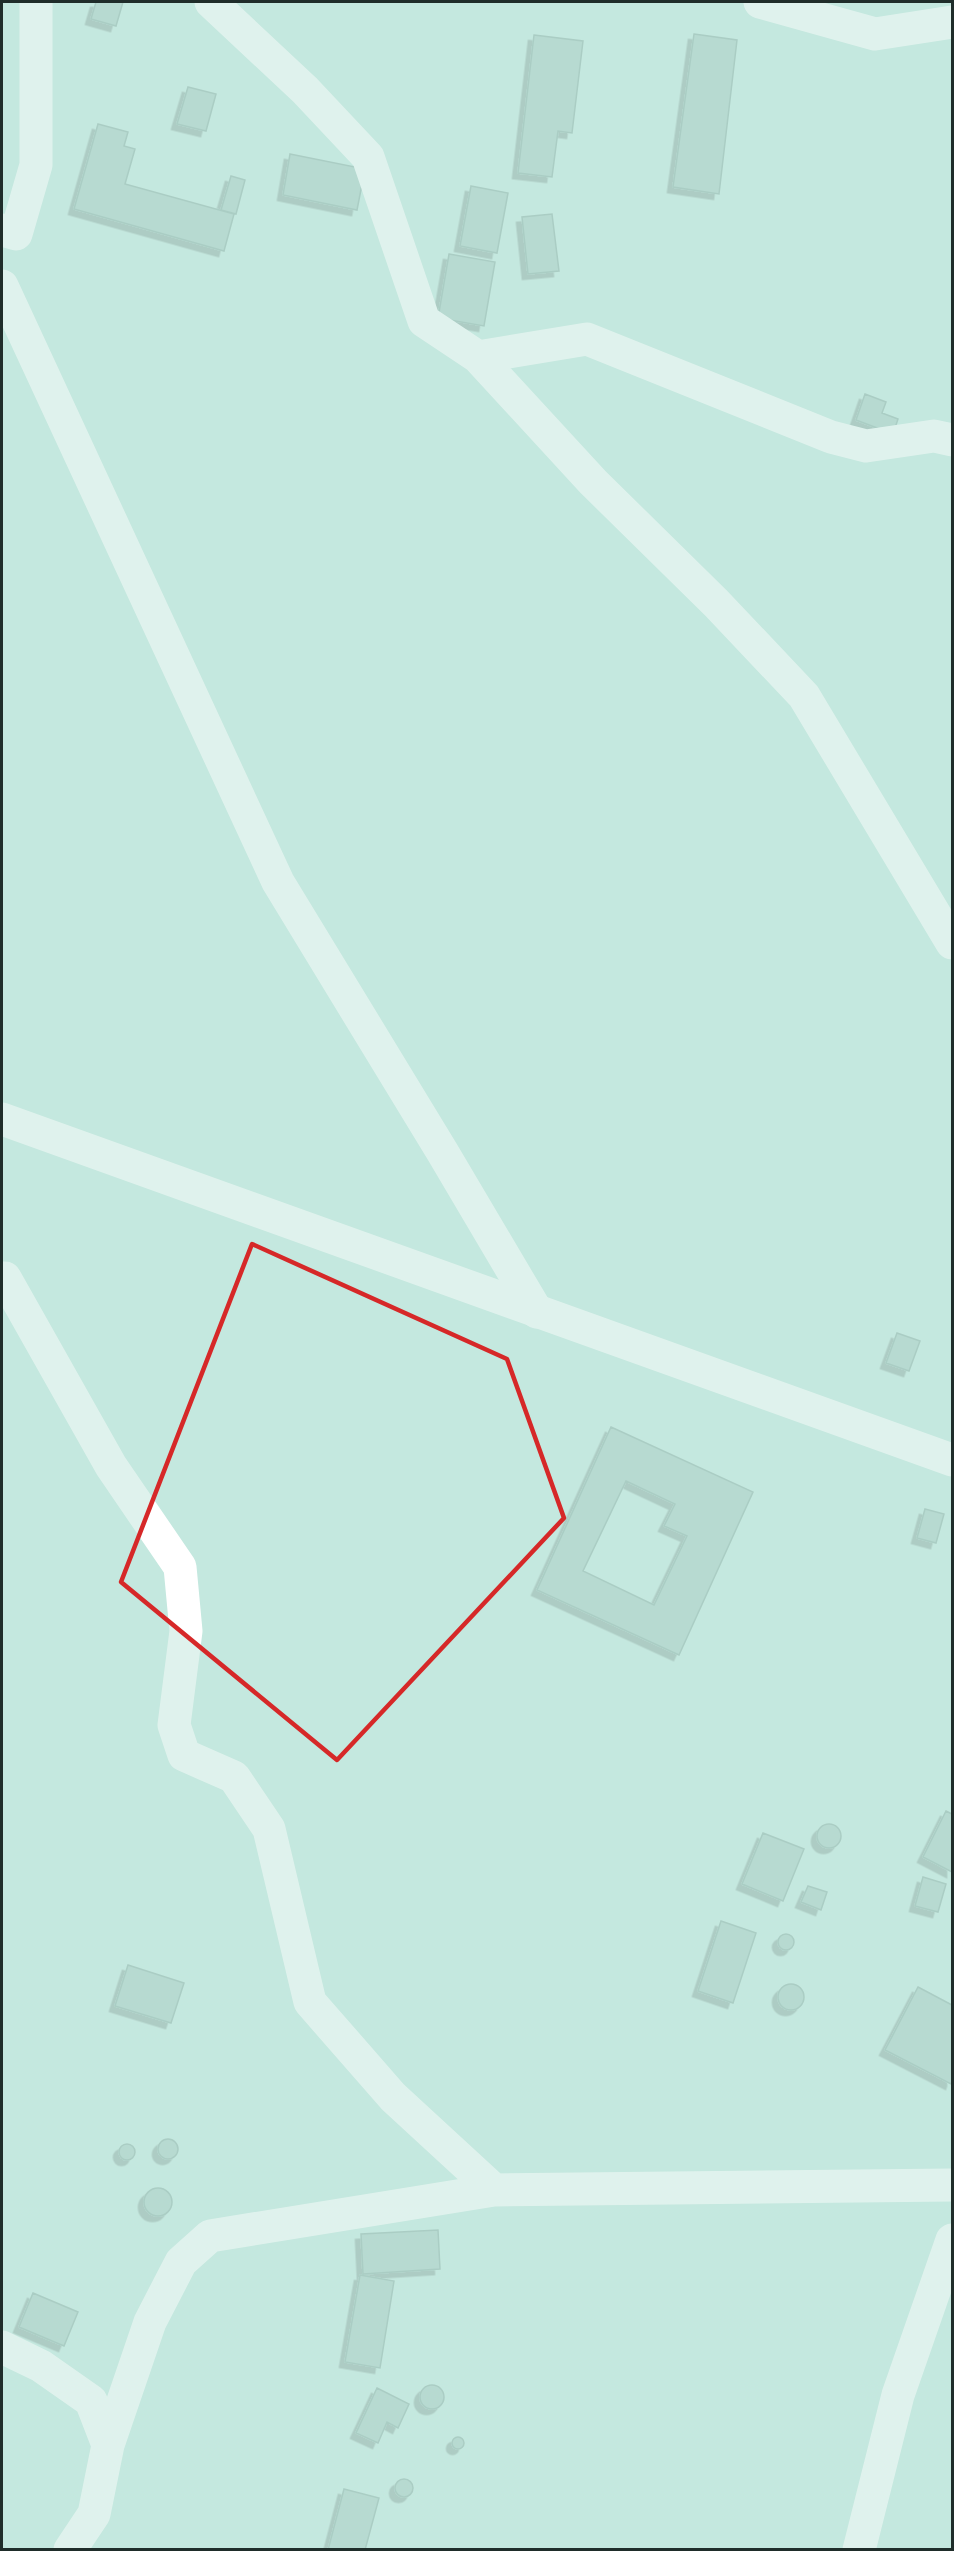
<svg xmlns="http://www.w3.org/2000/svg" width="954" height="2551" viewBox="0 0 954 2551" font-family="Raleway,sans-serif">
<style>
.building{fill:#a6c9c0;stroke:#8baea5;stroke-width:1.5;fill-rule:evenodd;filter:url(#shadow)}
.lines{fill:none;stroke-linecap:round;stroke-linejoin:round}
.minor{stroke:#fff;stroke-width:33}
.tertiary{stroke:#fff;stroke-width:33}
.marked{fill:none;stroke:#d62828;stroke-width:4.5;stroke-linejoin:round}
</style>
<defs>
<filter id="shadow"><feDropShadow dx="-5.5" dy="5.5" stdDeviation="0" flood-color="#0004"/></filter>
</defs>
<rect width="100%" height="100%" fill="#c4e8df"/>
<path class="building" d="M96,2h27l-7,24 -25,-7z
M694,34l43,6 -18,154 -46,-7z
M534,35l49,6 -11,92 -14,-2 -6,46 -34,-4z
M188,87l28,7 -10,37 -29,-7z
M98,124l30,8 -4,14 11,3 -10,35 109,30 -10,37 -150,-42z
M290,154l75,15 -8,41 -74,-15z
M231,176l14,4 -9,34 -15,-4z
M471,186l37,7 -11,60 -37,-7z
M552,214l7,57 -31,3 -6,-57z
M449,254l46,8 -11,64 -46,-8z
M865,394l21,8 -4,11 16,6 -5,15 -37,-14z
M897,1333l23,8 -11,30 -23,-8z
M611,1427l142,65 -74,163 -142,-65zM626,1481l49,23 -11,22 23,10 -33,69 -71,-34z
M925,1509l19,5 -8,29 -19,-5z
M946,1811l6,3v58l-29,-15z
M817 1836a12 12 0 1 1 24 0a12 12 0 1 1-24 0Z
M763,1833l41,16 -21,52 -41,-17z
M923,1877l23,7 -8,28 -23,-6z
M808,1886l19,6 -6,18 -20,-8z
M721,1921l35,12 -23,70 -35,-12z
M778 1942a8 8 0 1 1 16 0a8 8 0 1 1-16 0Z
M128,1965l56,18 -13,40 -56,-17z
M778 1997a13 13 0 1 1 26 0a13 13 0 1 1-26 0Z
M918,1987l34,18v76l-1,3 -66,-34z
M158 2149a10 10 0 1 1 20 0a10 10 0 1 1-20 0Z
M119 2152a8 8 0 1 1 16 0a8 8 0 1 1-16 0Z
M144 2202a14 14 0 1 1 28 0a14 14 0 1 1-28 0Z
M438,2230l2,39 -77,5 -2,-40z
M360,2275l34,6 -14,87 -35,-6z
M33,2293l45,19 -14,34 -45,-19z
M420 2397a12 12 0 1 1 24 0a12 12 0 1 1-24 0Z
M377,2388l32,16 -11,24 -11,-6 -9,21 -22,-10z
M452 2443a6 6 0 1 1 12 0a6 6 0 1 1-12 0Z
M395 2488a9 9 0 1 1 18 0a9 9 0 1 1-18 0Z
M344,2489l35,9 -14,52h-37z"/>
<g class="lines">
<path class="minor" d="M211,2l94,88 63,67 56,164 54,36 115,125 123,121 88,93 148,247
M760,2l115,32 77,-12
M2,230l14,4 20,-69v-163
M2,286l276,596 165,271 94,159
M478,357l109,-18 244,98 35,9 68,-10 18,4
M5,1278l106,188 69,101 6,64 -12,94 10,30 50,22 35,52 41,173 83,95 101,93
M2,2347l39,19 50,35 17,44 -14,69 -24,36
M108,2445l42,-123 31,-60 29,-26 284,-46 458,-5
M859,2550l39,-155 54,-155"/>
<path class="tertiary" d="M2,1119l950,341"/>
</g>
<path d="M0 0H954V2551H0ZM252,1244l255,115 57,159 -227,242 -216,-178z" fill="#c4e8df" fill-opacity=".55" fill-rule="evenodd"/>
<path class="marked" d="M252,1244l255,115 57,159 -227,242 -216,-178z"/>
<rect width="954" height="2551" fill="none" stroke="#1f2d2a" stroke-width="6"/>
</svg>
